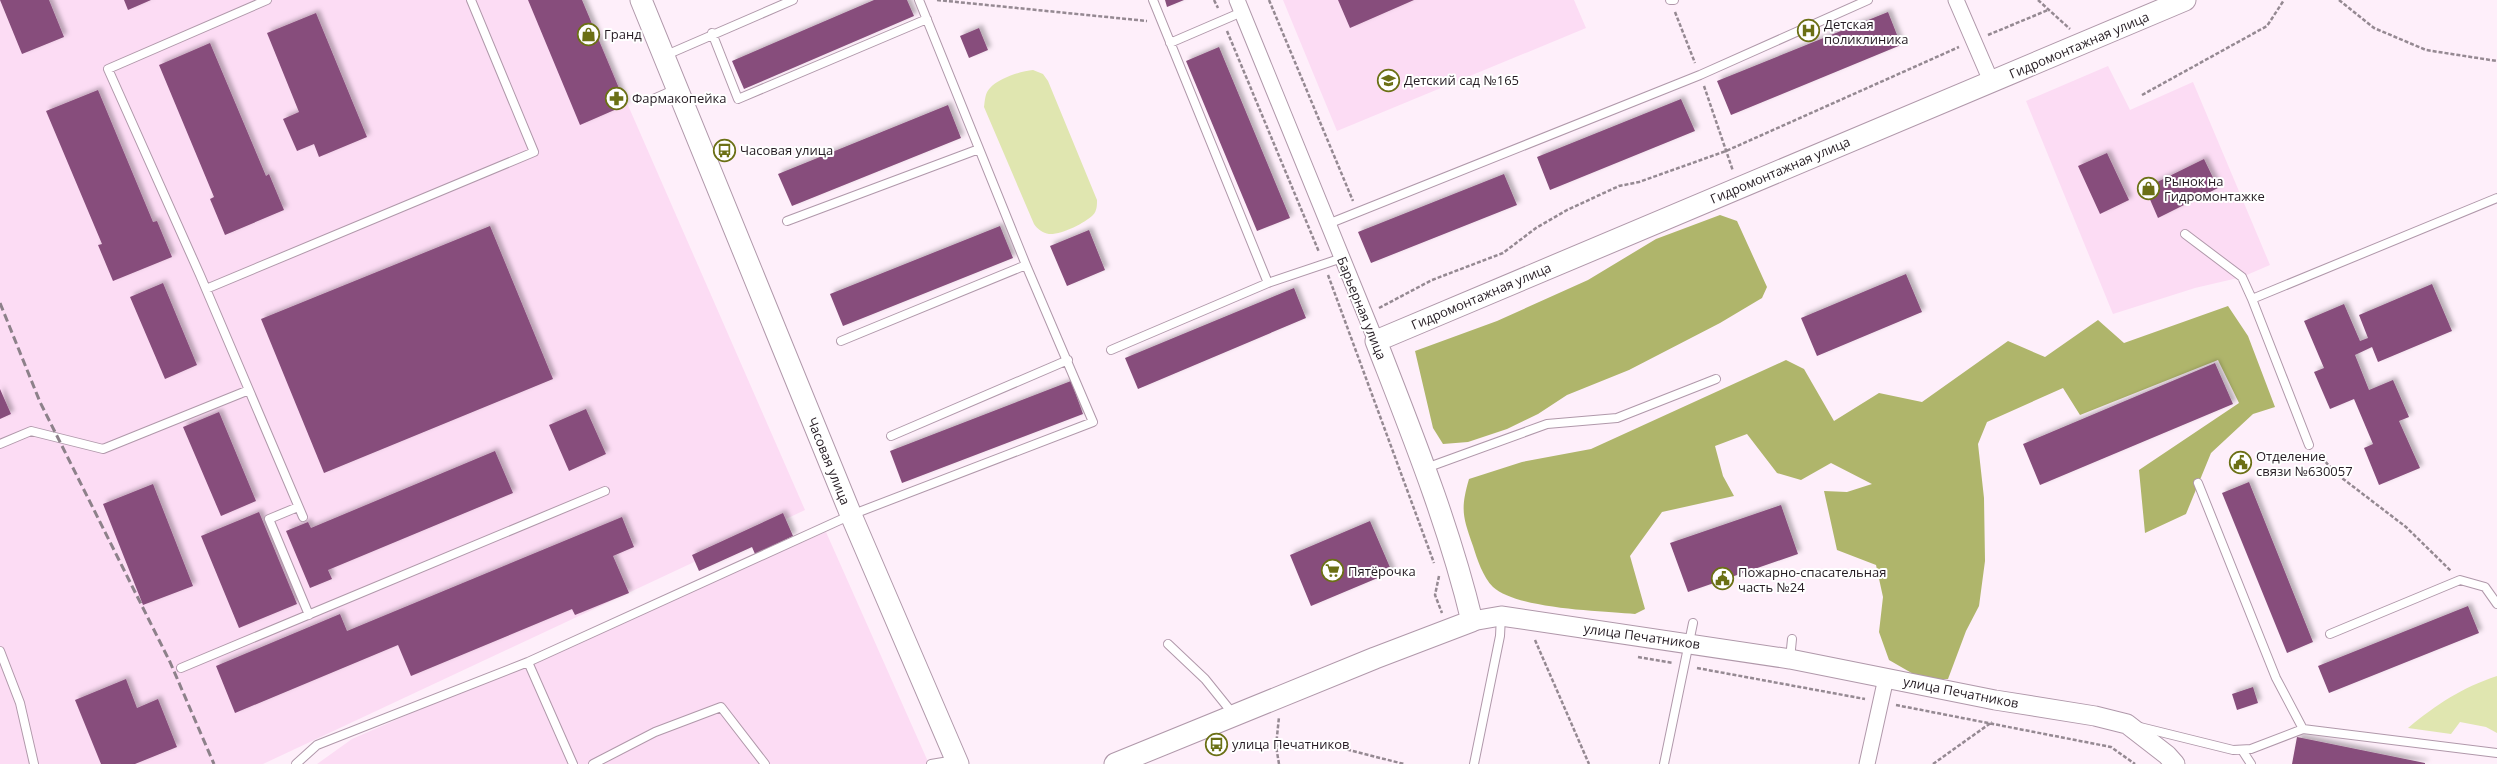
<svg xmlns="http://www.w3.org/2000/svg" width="2497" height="764" viewBox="0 0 2497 764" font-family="'Open Sans',sans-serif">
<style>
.built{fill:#fcdcf4}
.green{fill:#e0e6b0}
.forest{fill:#afb56b}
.building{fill:#874e7b;filter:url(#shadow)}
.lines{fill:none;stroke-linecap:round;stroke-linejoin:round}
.service-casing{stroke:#b098aa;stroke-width:10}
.minor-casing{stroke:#b098aa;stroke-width:17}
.tertiary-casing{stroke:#b098aa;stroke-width:21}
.secondary-casing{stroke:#b098aa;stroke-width:23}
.path{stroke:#958992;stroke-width:2.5;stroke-dasharray:4 2;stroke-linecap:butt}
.service{stroke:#fff;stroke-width:8}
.minor{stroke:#fff;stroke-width:15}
.tertiary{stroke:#fff;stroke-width:19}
.secondary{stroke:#fff;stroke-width:21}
.rail{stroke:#8d818a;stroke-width:3;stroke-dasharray:8 4;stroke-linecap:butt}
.labels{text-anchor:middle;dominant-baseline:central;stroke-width:4;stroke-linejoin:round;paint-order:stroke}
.poi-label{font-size:13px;fill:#241b22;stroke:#fff;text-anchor:start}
.street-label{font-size:13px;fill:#241b22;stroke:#fff}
</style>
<defs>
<filter id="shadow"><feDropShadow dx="3.5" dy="-3.5" stdDeviation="2" flood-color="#0004"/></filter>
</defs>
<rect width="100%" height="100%" fill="#feeffa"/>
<path class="built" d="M0,0h582l223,510 -542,254h-263z
M1283,0h291l12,28 -249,103z
M2108,66l22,44 63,-28 77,183 -28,12 -47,11 -82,26 -87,-213z
M826,532l103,232h-612l35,-25z"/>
<path class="green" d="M1033,70l10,4 5,7 49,119c0,5 0,11 -4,15 -8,8 -32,20 -44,19 -6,-1 -12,-5 -15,-10l-50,-117c1,-7 1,-14 6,-19 9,-10 31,-17 43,-18z
M2497,676v57l-11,-6 -26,-5 -9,12 -43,-6c29,-24 53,-40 89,-52z"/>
<path class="forest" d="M1720,215l17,6 30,66 -5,11 -42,25 -91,47 -62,25 -29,19 -31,15 -39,13 -25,2 -10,-16 -18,-77 82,-30 91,-41 68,-41z
M2228,306l20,30 27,71 -22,7 -42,39 -25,61 -41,19 -6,-63 100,-67 -21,-43 -138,55 -17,-27 -76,34 -9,22 6,54 1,63 -6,45 -13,25 -18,48h-26l-33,-19 -10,-28 4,-35 -7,-32 -39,-15 -13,-59 23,1 25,-8 -41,-21 -30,17 -24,-7 -30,-39 -32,12 8,30 11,20 -72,16 -32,44 15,53 -10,5c-34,-3 -118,-5 -142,-27 -10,-10 -16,-28 -20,-41 -10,-29 -13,-36 -4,-67l53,-17 69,-13 195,-89 18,9 30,52 45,-28 43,9 86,-61 37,16 53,-37 26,23z"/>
<path class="building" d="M0,0h49l15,37 -42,17z
M124,0h27l-23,10z
M528,0h54l44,105 -46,20z
M874,0h33l7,16 -170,73 -12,-28z
M1165,0h19l-17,7z
M1338,0h76l-64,28z
M1888,12l13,33 -170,70 -14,-34z
M316,13l51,124 -48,20 -5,-13 -17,7 -14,-32 16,-7 -32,-79z
M979,28l9,22 -19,8 -9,-22z
M210,43l56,133 3,-2 15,36 -59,25 -15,-36 4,-2 -55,-132z
M1219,47l71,171 -33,13 -71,-170z
M98,90l55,132 4,-1 15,36 -59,24 -15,-36 4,-1 -56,-133z
M1681,99l14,32 -145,59 -13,-33z
M948,105l13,33 -169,68 -14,-32z
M2107,153l22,47 -29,14 -22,-48z
M2204,159l14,29 -60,30 -13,-30z
M1504,174l13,31 -146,58 -13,-31z
M490,226l63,153 -229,94 -63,-154z
M1000,226l13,32 -170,68 -13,-32z
M1089,230l16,40 -38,16 -17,-40z
M1906,274l16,38 -105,44 -16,-38z
M163,283l34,82 -32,14 -35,-82z
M2432,284l20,47 -74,31 -6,-15 -17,8 14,35 24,-10 16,37 -10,4 21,47 -41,17 -15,-37 9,-4 -19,-45 -24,10 -16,-37 10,-4 -20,-47 40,-17 16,37 8,-3 -9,-23z
M1294,288l12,30 -168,71 -13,-31z
M2215,363l18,41 -193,81 -17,-41z
M1071,381l12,33 -181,69 -12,-32z
M0,389l11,25 -11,5z
M586,409l20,45 -37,17 -20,-46z
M219,412l37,89 -35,15 -38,-89z
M495,451l18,42 -185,77 4,9 -22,9 -24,-57 22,-9 3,6z
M2249,482l64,160 -26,11 -65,-160z
M153,484l40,102 -50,19 -40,-101z
M1781,505l17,49 -110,38 -18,-49z
M259,512l38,92 -58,24 -38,-92z
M783,513l10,23 -38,18 -3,-7 -53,24 -7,-16z
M622,517l12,30 -21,9 16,37 -54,22 -3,-6 -161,67 -13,-31 -163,68 -19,-47 124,-52 7,17z
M1370,521l22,51 -81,34 -21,-51z
M2468,606l11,27 -150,60 -11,-27z
M126,679l11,29 21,-9 19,48 -42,17h-34l-26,-64z
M2253,687l5,16 -21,7 -5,-16z
M2297,737l128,26v1h-133z"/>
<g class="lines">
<defs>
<path id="service" d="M267,0l-159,69 92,206 103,242
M1153,0l115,283 74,-25
M1670,0h4
M712,33l26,66 189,-80
M1170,43l72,-31
M664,56l129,-56
M651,100l25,-11
M787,221l192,-72
M1328,224l372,-149 168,-75
M2185,234l57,43 10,22
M206,289l328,-137 -63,-152
M841,341l185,-76
M1111,350l157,-67
M891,436l177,-76
M0,444l31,-13 72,18 146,-59
M2309,445l-57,-146 245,-101
M1426,468l121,-44 70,-6 99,-39
M2198,483l78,195 27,51
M298,507l-29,12 40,96
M2330,634l130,-54 25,7 12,17
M1168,644l37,35 29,36
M0,651l20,52 14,61
M1790,659l2,-20
M528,662l45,102
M181,668l424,-177
M2140,727l93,23 18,-1 52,-20 194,24
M2242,750l9,14
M296,764l21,-19 211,-83 323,-147 242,-93 -67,-157 -107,-265
M593,764l62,-32 66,-25 44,57
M931,764l24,-4
M1474,764l26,-128 1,-20
M1664,764l29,-141"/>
<path id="minor" d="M1237,0l139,341
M1956,0l35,81
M1867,764l19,-86"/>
<path id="tertiary" d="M1472,621l29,-5 289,43 205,41 100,16 32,8 40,31 8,9"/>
<path id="secondary" d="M641,0l210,515 107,249
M1115,764l260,-106 97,-37c-23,-96 -60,-187 -96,-280l809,-341"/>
</defs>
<use href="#service" class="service-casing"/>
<use href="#minor" class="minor-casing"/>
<use href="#tertiary" class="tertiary-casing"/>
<use href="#secondary" class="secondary-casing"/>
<path class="path" d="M937,0l210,21
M1214,0l4,8
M1269,0l84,201
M2038,0l32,29
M2339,0l35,28 52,22 71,11
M1675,12l20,51
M1227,31l92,221
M1988,35l60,-25
M1704,86l29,85
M2142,95l125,-69 17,-26
M1328,275l106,288
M1379,308l53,-28 71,-27 33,-25 31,-18 52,-24 20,-4 87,-31 233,-104
M2317,453l21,22 68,52 45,44
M1439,576l-4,19 7,18
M1535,640l54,124
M1638,657l35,6
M1697,668l168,31
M1896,705l215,42 24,17
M1276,746l45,-3 83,21
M1279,764l-3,-18 3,-29
M1933,764l59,-42"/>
<use href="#service" class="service"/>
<use href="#minor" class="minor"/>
<use href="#tertiary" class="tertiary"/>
<use href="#secondary" class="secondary"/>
<path class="rail" d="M0,303l40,99 130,260 44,102"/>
</g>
<defs>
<symbol id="hospital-ring" viewBox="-11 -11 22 22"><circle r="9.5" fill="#fff" stroke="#6b7015" stroke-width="1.5"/><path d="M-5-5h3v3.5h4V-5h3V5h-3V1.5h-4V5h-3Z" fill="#6b7015"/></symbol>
<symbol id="shop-ring" viewBox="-11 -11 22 22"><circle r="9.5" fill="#fff" stroke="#6b7015" stroke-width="1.5"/><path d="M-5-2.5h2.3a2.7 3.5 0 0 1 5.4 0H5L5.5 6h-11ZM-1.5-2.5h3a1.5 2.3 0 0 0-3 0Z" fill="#6b7015"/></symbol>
<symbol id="school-ring" viewBox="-11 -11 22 22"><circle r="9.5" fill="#fff" stroke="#6b7015" stroke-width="1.5"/><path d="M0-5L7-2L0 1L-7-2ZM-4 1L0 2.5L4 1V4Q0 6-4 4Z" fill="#6b7015"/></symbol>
<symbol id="pharmacy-ring" viewBox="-11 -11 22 22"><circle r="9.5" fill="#fff" stroke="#6b7015" stroke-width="1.5"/><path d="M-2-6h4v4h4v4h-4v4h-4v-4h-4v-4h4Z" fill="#6b7015"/></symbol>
<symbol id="bus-ring" viewBox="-11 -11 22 22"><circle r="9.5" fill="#fff" stroke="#6b7015" stroke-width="1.5"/><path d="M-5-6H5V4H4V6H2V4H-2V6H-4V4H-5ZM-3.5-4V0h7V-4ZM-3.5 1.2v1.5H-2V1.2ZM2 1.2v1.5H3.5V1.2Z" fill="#6b7015"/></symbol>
<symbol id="civic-ring" viewBox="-11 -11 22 22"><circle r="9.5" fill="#fff" stroke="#6b7015" stroke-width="1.5"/><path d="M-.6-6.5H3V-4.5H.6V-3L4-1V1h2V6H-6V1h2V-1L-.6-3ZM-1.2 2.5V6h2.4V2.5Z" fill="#6b7015"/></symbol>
<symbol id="supermarket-ring" viewBox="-11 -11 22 22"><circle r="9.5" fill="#fff" stroke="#6b7015" stroke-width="1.5"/><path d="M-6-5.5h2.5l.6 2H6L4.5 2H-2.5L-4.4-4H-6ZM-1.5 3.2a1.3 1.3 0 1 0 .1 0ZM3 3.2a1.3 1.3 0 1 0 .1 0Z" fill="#6b7015"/></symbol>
</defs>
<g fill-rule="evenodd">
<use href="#hospital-ring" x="1796" y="18" width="25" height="25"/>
<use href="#shop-ring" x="576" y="22" width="25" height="25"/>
<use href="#school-ring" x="1376" y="68" width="25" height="25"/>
<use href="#pharmacy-ring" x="604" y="86" width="25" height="25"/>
<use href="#bus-ring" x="712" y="138" width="25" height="25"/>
<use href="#shop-ring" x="2136" y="176" width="25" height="25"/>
<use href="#civic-ring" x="2228" y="450" width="25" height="25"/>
<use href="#supermarket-ring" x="1320" y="558" width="25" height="25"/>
<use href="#civic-ring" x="1710" y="566" width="25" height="25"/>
<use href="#bus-ring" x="1204" y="732" width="25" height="25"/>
</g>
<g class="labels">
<g class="poi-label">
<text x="1824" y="24">Детская<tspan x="1824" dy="15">поликлиника</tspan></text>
<text x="604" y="34">Гранд</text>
<text x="1404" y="80">Детский сад №165</text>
<text x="632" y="98">Фармакопейка</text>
<text x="740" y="150">Часовая улица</text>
<text x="2164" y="181">Рынок на<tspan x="2164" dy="15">Гидромонтажке</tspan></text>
<text x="2256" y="456">Отделение<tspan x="2256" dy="15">связи №630057</tspan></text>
<text x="1348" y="571">Пятёрочка</text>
<text x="1738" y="572">Пожарно-спасательная<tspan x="1738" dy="15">часть №24</tspan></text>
<text x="1232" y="744">улица Печатников</text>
</g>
<g class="street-label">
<text transform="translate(2079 45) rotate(-23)">Гидромонтажная улица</text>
<text transform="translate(1780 170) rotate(-23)">Гидромонтажная улица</text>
<text transform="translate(1481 296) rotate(-23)">Гидромонтажная улица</text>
<text transform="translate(1362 308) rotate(68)">Барьерная улица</text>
<text transform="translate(829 461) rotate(68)">Часовая улица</text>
<text transform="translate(1642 636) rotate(8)">улица Печатников</text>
<text transform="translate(1961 692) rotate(11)">улица Печатников</text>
</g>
</g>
</svg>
